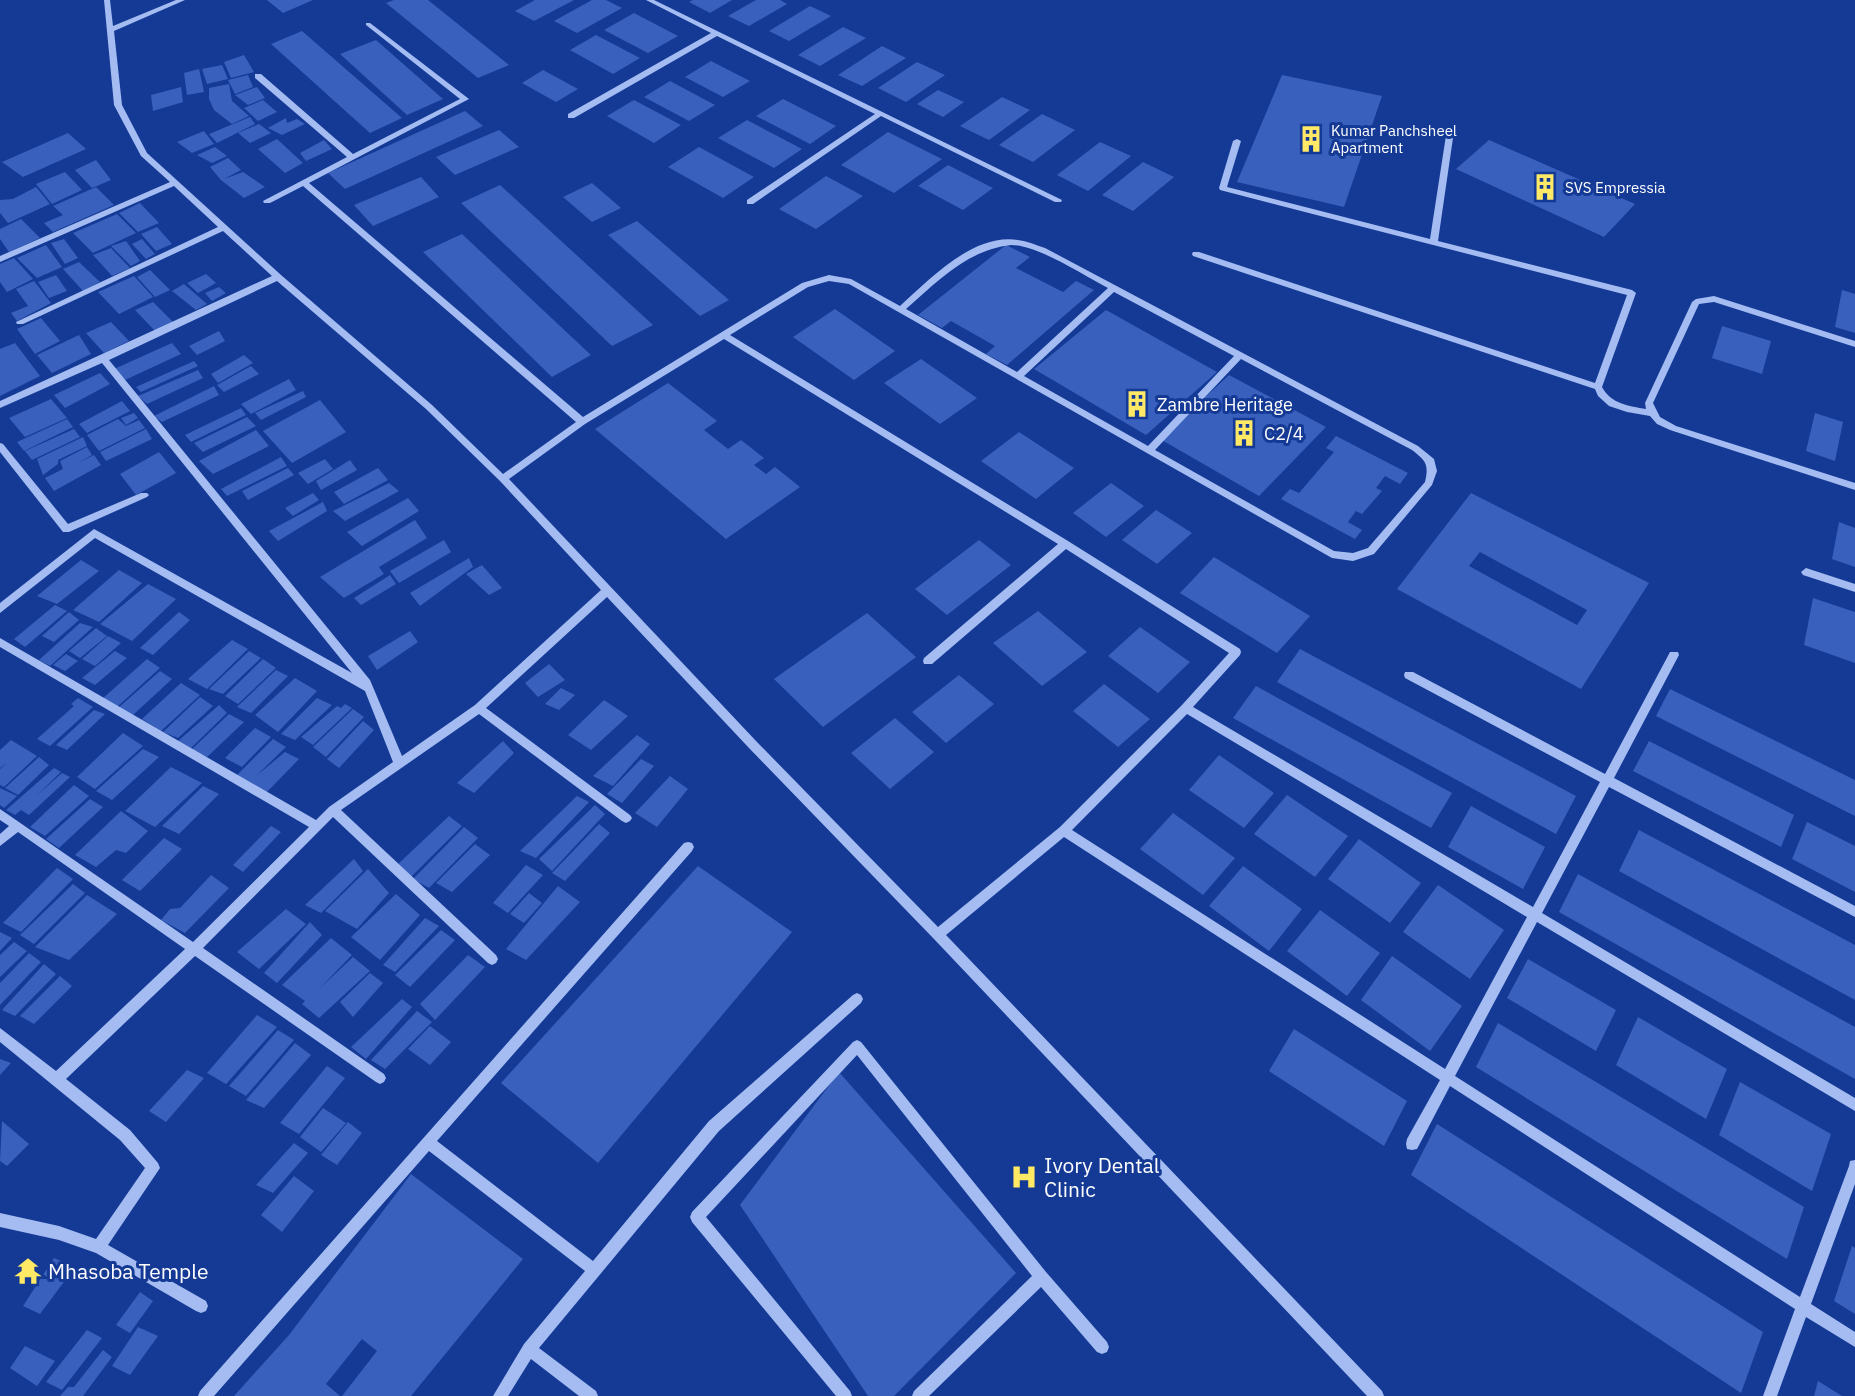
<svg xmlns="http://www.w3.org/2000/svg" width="1855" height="1396" viewBox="0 0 1855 1396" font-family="'IBM Plex Sans',sans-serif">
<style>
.building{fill:#3860bc;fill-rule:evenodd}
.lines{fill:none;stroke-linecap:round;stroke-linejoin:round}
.minor{fill:#a4bcf2;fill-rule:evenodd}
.labels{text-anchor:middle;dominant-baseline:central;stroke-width:6;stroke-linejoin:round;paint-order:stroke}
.far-poi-label{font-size:15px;fill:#fff;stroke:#143a95;text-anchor:start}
.poi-label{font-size:18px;fill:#fff;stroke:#143a95;text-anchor:start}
.near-poi-label{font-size:21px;fill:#fff;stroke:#143a95;text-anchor:start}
</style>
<rect width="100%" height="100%" fill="#143a95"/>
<path class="building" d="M267,0h46l-30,13z
M394,0h34l81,65 -31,13 -92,-75z
M535,0h39l-40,21 -19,-10z
M592,0h14l16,8 -45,25 -23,-12z
M693,0h39l-22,13 -21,-11z
M756,0h24l7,4 -38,22 -21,-10z
M810,6l21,10 -42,25 -20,-10z
M634,13l44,23 -30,17 -44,-23z
M843,27l23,11 -46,28 -22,-11z
M302,31l100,87 -32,15 -99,-89z
M596,35l44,23 -27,16 -43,-24z
M376,40l67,59 -36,16 -67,-61z
M882,46l24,12 -44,28 -24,-11z
M244,55l10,17 -23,6 -7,-16z
M711,61l39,20 -27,16 -38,-20z
M917,62l28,13 -39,27 -28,-14z
M222,65l6,14 -21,5 -5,-15z
M199,69l5,23 -17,3 -3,-22z
M543,70l35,19 -22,13 -34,-19z
M248,75l5,12 -18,7 -7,-14z
M1282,75l100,21 -38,111 -107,-25z
M670,81l45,24 -26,16 -45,-24z
M229,84l3,17 17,15 -17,8 -18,-14 -5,-11v-11z
M181,87l2,15 -30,9 -2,-16z
M257,87l8,11 -17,7 -13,-10z
M938,90l26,12 -21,15 -26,-13z
M1002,97l28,13 -41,30 -29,-14z
M783,99l53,27 -26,18 -54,-28z
M263,100l14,12 -19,9 -14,-13z
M634,100l47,25 -27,18 -47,-27z
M465,111l18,15 -138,63 -17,-16z
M1042,114l33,16 -42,32 -34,-17z
M250,117l5,7 -38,19 -8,-9z
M286,118l1,5 10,-4 8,5 -23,11 -14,-7z
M747,120l55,29 -28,19 -56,-30z
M259,124l12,9 -21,10 -12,-10z
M499,130l20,17 -64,28 -19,-18z
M204,131l10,13 -22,9 -15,-11z
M888,132l54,27 -48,34 -53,-28z
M68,133l18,16 -63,28 -21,-15z
M277,139l26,24 -18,10 -27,-24z
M324,140l8,9 -26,12 -6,-8z
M1489,140l146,64 -31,33 -148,-68z
M1100,142l31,14 -43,35 -31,-16z
M215,147l12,9 -15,7 -15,-8z
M699,147l55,30 -31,21 -55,-31z
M228,158l13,12 -17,9 19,-7 22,15 -21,11 -23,-18 -11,-13z
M96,160l15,20 -19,8 -17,-18z
M1143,162l31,15 -41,34 -31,-16z
M948,165l45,23 -30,22 -45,-24z
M65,172l17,18 -30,14 -16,-20z
M826,176l37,20 -47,33 -37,-20z
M421,177l18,20 -66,29 -19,-21z
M592,183l29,25 -29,14 -29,-25z
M500,185l153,140 -41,21 -151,-143z
M36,187l14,17 -42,19 -8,-10v-13l13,-1z
M96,187l18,18 -61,27 -9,-9 19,-8 -10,-9z
M140,203l19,20 -21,9 -19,-19z
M117,214l19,19 -43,20 -20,-20z
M21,219l19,19 -31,14 -9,-13v-10z
M637,221l92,79 -29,16 -92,-81z
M157,227l15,17 -16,7 -15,-17z
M462,234l129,121 -39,22 -129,-125z
M64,239l14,19 -13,6 -14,-21z
M142,239l13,15 -9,5 -14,-15z
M126,241l14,20 -9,5 -20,-20z
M46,245l16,22 -25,11 -20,-20z
M1006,245l24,12 -14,11 47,24 13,-11 18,9 -87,75 -21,-11 9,-8 -44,-25 -9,7 -24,-13z
M111,248l19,20 -18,8 -19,-21z
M14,258l19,21 -26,13 -7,-10v-18z
M79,262l21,20 -17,9 -20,-22z
M150,270l20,20 -15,7 -18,-20z
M206,274l10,9 -18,10 -11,-10z
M56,275l11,16 -18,7 -11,-16z
M134,276l19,21 -34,17 -21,-22z
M34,281l17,22 -34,18 -6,-8 17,-7 -12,-17z
M184,284l23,20 -11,6 -24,-19z
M219,287l7,6 -14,8 -7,-8z
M1842,290l13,4v39l-20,-6z
M153,302l21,21 -18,9 -21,-22z
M835,309l60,42 -41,29 -61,-43z
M1106,310l111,62 -71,63 -112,-66z
M41,318l19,23 -25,13 -18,-25z
M111,322l18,19 -25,12 -18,-20z
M1722,326l49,15 -9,33 -50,-16z
M219,331l6,10 -28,14 -8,-9z
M79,335l12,19 -39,19 -15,-18z
M15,343l25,33 -40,20v-47z
M172,343l9,11 -56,26 -11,-11z
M244,355l9,8 -35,20 -7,-9z
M921,359l56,39 -37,26 -56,-41z
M194,361l4,5 -57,26 -5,-5z
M251,366l8,8 -35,18 -7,-7z
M198,370l5,8 -56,26 -9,-8z
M100,373l10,11 -45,24 -11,-13z
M1229,375l97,52 -67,69 -99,-57z
M289,379l7,11 -45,24 -10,-10z
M668,383l49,38 -13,9 24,19 13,-9 23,18 -10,7 12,9 9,-7 25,20 -74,52 -131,-110z
M214,386l5,9 -57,27 -8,-6z
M303,391l3,6 -45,23 -6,-7z
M51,399l16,19 -42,19 -16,-19z
M320,400l26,32 -54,31 -29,-32z
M122,401l8,10 -43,22 -8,-9z
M241,408l5,7 -55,27 -6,-7z
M134,413l4,5 -12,7 -5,-7z
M1815,413l28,9 -8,39 -29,-10z
M247,417l9,9 -53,26 -9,-9z
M67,419l6,8 -49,24 -7,-9z
M118,419l8,7 13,-6 6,8 -46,23 -12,-16z
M74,429l6,8 -48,23 -7,-9z
M146,429l6,10 -46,22 -6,-9z
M256,430l13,16 -56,28 -14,-13z
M1019,432l55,36 -38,31 -55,-38z
M1336,436l72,37 -8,11 -15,-8 -9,12 6,3 -20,23 -6,-3 -8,11 14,8 -7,9 -74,-40 9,-10 9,4 35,-41 -8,-4z
M83,437l4,9 -29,14v4l-15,11 -6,-16z
M87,447l5,8 -14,8 16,-8 7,10 -47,26 -9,-13 18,-9 -3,-8z
M159,452l17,21 -40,22 -16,-21z
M281,457l6,9 -60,30 -6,-7z
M325,459l8,10 -25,15 -10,-11z
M350,460l7,10 -36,20 -5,-9z
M288,468l6,7 -46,25 -6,-9z
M378,468l10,12 -44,24 -10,-12z
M389,483l10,8 -54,30 -12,-10z
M1111,483l33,23 -38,31 -33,-24z
M313,493l6,7 -26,16 -8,-8z
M1471,493l178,90 -68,106 -184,-100zM1480,552l107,58 -10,15 -108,-59z
M408,498l11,13 -57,35 -15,-14z
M323,502l4,9 -49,30 -9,-10z
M1156,510l36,23 -35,31 -35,-24z
M415,520l12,18 -48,29 5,7 -40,24 -24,-21z
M1839,522l16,6v39l-23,-8z
M444,540l7,12 -52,31 -9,-12z
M979,540l32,25 -64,50 -32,-26z
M1214,557l96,59 -33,37 -97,-60z
M469,558l4,9 -53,39 -10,-13z
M81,560l18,11 -42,33 -20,-8z
M482,565l20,23 -13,7 -23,-21z
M119,570l23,13 -43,39 -26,-12z
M390,575l6,9 -35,21 -7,-7z
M148,584l28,15 -44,42 -32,-17z
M1813,598l42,14v51l-51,-18z
M55,605l12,6 -42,36 -11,-8z
M1038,611l49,41 -45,34 -49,-43z
M69,612l10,8 -25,22 -12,-6z
M179,612l11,8 -37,35 -13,-7z
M867,613l49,44 -93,70 -49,-48z
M80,623l13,4 -43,39 -11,-6z
M1140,627l50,35 -32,31 -50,-37z
M96,628l11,8 -27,22 -11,-7z
M410,631l8,11 -41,28 -9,-14z
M108,636l13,7 -26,23 -13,-7z
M232,640l16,9 -41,40 -19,-10z
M1300,649l276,147 -20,38 -279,-152z
M115,651l12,7 -32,27 -13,-7z
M249,651l12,7 -38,36 -14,-5z
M66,654l12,7 -13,10 -12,-6z
M147,659l13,9 -43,39 -15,-8z
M263,659l13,9 -38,36 -13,-8z
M549,664l16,16 -27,17 -13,-14z
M276,670l12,6 -37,37 -14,-6z
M160,671l12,8 -39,36 -15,-7z
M959,675l35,29 -48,39 -34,-31z
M295,678l22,13 -39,41 -23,-17z
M181,683l19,12 -39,36 -19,-12z
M1104,684l46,35 -32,28 -45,-36z
M1256,686l196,107 -21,35 -198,-110z
M561,688l14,7 -16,15 -14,-6z
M1670,689l185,91v36l-199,-100z
M200,697l13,9 -35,32 -15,-6z
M78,698l15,9 -43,39 -13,-7 37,-33 -3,-2z
M317,698l15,7 -37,35 -14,-6z
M604,700l24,16 -37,34 -23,-15z
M345,704l7,4 -39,37 -12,-8 36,-31 4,2z
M219,705l8,8 -36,35 -13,-7z
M353,709l11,8 -38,40 -13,-10z
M94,710l11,4 -38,36 -11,-5z
M229,714l15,8 -37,35 -16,-7z
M895,718l39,34 -44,37 -39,-36z
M363,721l11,9 -35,38 -12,-9z
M255,728l16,9 -29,30 -17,-9z
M123,733l20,13 -48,43 -18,-12z
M637,735l13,9 -37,42 -20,-10z
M273,739l13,8 -30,29 29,-24 14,7 -33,34 -30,-17z
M11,740l26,16 -33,31 -4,-2v-16l8,-7 -8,6v-18z
M503,741l11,12 -40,40 -17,-10z
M1649,741l145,74 -13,32 -148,-76z
M143,749l16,8 -47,43 -16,-9z
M1219,755l55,38 -30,35 -55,-38z
M39,757l10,8 -31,30 -13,-7z
M641,759l13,7 -32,37 -15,-9z
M171,767l31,16 -47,44 -30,-16z
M54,768l7,4 -25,24 26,-23 8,4 -41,38 -8,-5 -6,5 -9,-5z
M670,776l18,13 -31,38 -22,-14z
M74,785l15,11 -44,40 -15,-9z
M203,786l16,8 -40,40 -17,-8z
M0,788l17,8 -13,12 -4,-3z
M1287,795l61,41 -33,41 -61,-43z
M577,796l12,6 -53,56 -16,-7z
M90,799l13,8 -44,41 -13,-9z
M595,805l10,9 -53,57 -13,-12z
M1471,806l74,41 -22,42 -75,-42z
M121,811l27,20 -22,22 -10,-3 -20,17 -21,-12z
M1173,813l62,45 -32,37 -63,-46z
M449,816l13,10 -51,51 -14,-12z
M1807,822l48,24v46l-63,-33z
M599,824l11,9 -45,48 -13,-8z
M271,826l10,6 -38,40 -10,-7z
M464,827l14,11 -49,50 -16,-9z
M1639,830l216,115v55l-236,-129z
M164,838l18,11 -42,42 -18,-11z
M1359,839l62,44 -31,40 -62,-44z
M475,844l15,11 -38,37 -16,-9z
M354,859l9,12 -42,42 -16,-8z
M526,865l17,10 -35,38 -15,-10z
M698,866l94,66 -194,231 -97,-80z
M1243,866l59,43 -33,42 -60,-45z
M57,868l16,11 -52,53 -18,-9z
M368,869l21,24 -32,36 -32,-18z
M1578,874l277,153v52l-296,-167z
M211,875l18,13 -44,45 -24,-13 9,-11 10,-1z
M73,884l12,9 -51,51 -14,-9z
M1438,885l66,45 -34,49 -67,-47z
M558,886l22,16 -54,58 -20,-11z
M529,893l13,10 -18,20 -14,-9z
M396,894l24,21 -40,45 -29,-23z
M87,895l30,19 -48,46 -34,-13z
M286,909l20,15 -47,45 -22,-17z
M1320,910l60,43 -33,43 -60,-45z
M425,918l14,8 -44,46 -12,-7z
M310,922l12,13 -45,48 -13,-10z
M441,930l14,10 -45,47 -15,-12z
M0,932l12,6 -12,13z
M331,938l21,17 -33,34 34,-32 17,14 -51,47 -17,-14 3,-3 -23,-16z
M14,942l13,9 -27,26v-22z
M29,953l12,9 -41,43v-22z
M468,955l17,12 -50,53 -15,-16z
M1392,956l70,50 -32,45 -69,-51z
M1528,959l88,51 -20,41 -89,-53z
M44,964l12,10 -41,42 -13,-6z
M370,973l13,10 -30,34 -13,-15z
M60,976l12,10 -38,38 -14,-8z
M402,999l10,8 -46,52 -15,-12z
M417,1011l15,11 -47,47 -14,-9z
M257,1015l20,12 -51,57 -19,-11z
M1638,1017l89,52 -21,50 -90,-54z
M1498,1023l306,184 -17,52 -311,-192z
M430,1026l21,16 -21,23 -22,-16z
M1294,1029l113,72 -23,45 -115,-75z
M278,1030l16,10 -48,56 -17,-10z
M295,1043l16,12 -47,53 -18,-8z
M0,1059l11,4 -11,12z
M327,1066l18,12 -46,56 -19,-11z
M187,1070l17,8 -38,44 -17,-11z
M839,1072l177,201 -122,123h-26l-128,-191z
M1740,1082l91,52 -19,57 -93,-56z
M323,1108l23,15 -25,29 -21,-15z
M2,1121l27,23 -22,22 -7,-5z
M348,1122l14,11 -25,32 -16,-10z
M1437,1124l326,208 -22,61 -330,-218z
M294,1143l14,10 -35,40 -17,-8z
M411,1174l112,85 -112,137h-69l35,-45 -15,-12 -36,45 14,12h-106l55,-61z
M294,1176l20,15 -32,41 -21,-17z
M1852,1246l3,2v66l-21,-13z
M54,1258l21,9 -35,47 -17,-8z
M140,1292l13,9 -23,32 -14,-8z
M138,1327l20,9 -28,39 -18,-9z
M87,1330l15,8 -40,52 -16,-8z
M25,1346l30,15 -18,25 -27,-18z
M103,1350l9,7 -29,39h-23l8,-9h6z
M1818,1381l24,15h-28z"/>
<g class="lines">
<path class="minor" d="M104,0h6l3,26 63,-26h9l-71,31 8,74 25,48 134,122 151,130 71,69 73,-52 -273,-236 -33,17h-6l-1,-2 84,-44 -92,-79v-4h6l92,80 107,-55 -94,-74v-2h4l99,76 -160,84 274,234 219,-134 27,-8 22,4 49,27c30,-27 73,-73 118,-66 9,1 18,5 27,8l373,198 16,13 3,12 -5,14 -58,69 -21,7 -21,-3 -483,-274 -20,-3 -21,6 -78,48 338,206 172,108 1,3 -1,3 -47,52 340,200 67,-125 -195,-104 -1,-3 1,-3h8l192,102 65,-122h8l1,3 -65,123 241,128v11l-246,-130 -67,126 313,185v13l-318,-189 -82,154 345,221 49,-131 1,-5 5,-1v24l-44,120 44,28v15l-49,-30 -29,79h-14l32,-87 -345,-223 -33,63 -5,1 -5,-1 -1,-5 1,-5 33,-59 -376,-243 -118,98 436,456 2,5h-17l-433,-457 -185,-191 -142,-151 -121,111 144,107 2,3 -2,3 -4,2 -4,-2 -143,-107 -138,96 155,145 2,4 -2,4 -4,2 -4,-2 -155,-146 -130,131 181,126 2,4 -2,4 -4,2 -4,-2 -181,-126 -129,123 64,51 28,33 2,5 -52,77 98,56 2,5 -2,5 -5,2 -5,-2 -100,-58 -37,-13 -59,-13v-14l59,13 37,13 49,-71 -25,-28 -120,-98v-14l56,43 129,-122 -167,-117 -18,14v-12l9,-8 -9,-6v-11l193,133 116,-115 -309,-180v-9l316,182 13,-13 64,-45 -28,-71 -270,-153 -95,75v-10l94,-74 258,144 -250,-310 -102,45v-7l272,-125 -49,-45 -200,93h-6l-1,-2 202,-95 -44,-41 -174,76v-6l170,-74 -29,-26 -27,-51zM1011,245c27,0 72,30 97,43l-91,84 -111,-63c32,-28 61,-59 105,-64zM277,281l149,128 74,72 101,109 -126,115 -73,51 -32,-76 -261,-320zM1114,292l120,64 -86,90 -124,-70zM724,339l334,205 -134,114 -1,3 1,3h8l134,-115 163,104 -47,52 -122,122 -122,100 -181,-185 -248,-263 76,-55zM1241,359l171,91c14,11 17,14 13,32l-57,66 -15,5 -19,-2 -179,-101zM1187,714l340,203 -82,152 -373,-239z
M646,0h8l408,200 -1,2h-6l-174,-86 -128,88h-6v-4l128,-86 -158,-78 -143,82h-6v-4l143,-81z
M1447,129l7,2 -16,110 194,49 4,3 -34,94c9,17 27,19 44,22l-1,-6 47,-101 4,-3 18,-3 141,45v6l-141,-45 -15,2 -46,99 7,14 16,9 179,57v7l-185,-60 -13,-6 -7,-8 -23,-4 -18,-6 -11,-10 -3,-7 -402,-133 -1,-2 1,-2h6l396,131 32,-88 -407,-105 -1,-2 14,-47 4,-2 4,2 -14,46 203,52z
M0,443l3,1 65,80 73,-31h6l2,2 -2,2 -78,35h-6l-63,-80z
M1806,568l49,16v8l-52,-17 -2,-3z
M688,842l4,1 2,4 -2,4 -255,290 156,120 116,-140 144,-126 4,-2 4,2 2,4 -2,4 -142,128 -180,217 57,43 2,5h-19l-48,-37 -23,37h-15l31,-52 61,-73 -156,-120 -215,245h-16l2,-5 484,-548z
M857,1040l4,2 185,230 61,70 2,5 -2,5 -5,2 -5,-2 -56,-65 -112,109h-17l2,-5 118,-115 -175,-221 -151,162 144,174 2,5h-16l-144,-174 -2,-5 2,-5 161,-170z"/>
</g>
<defs>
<symbol id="building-bare" viewBox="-9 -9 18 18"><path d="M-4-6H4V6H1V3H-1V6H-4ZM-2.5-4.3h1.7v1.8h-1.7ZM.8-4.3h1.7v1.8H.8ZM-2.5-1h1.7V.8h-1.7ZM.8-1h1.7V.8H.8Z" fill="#ffe965" stroke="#143a95" stroke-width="2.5" paint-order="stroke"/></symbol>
<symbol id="hospital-bare" viewBox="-9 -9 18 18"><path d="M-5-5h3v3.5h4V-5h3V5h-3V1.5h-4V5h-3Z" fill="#ffe965" stroke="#143a95" stroke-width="2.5" paint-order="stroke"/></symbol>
<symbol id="temple-bare" viewBox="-9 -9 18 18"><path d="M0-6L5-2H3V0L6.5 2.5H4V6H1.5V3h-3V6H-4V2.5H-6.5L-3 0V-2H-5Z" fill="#ffe965" stroke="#143a95" stroke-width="2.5" paint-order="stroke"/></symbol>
</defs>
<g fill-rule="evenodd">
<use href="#building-bare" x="1292" y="120" width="38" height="38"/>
<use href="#building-bare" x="1526" y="168" width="38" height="38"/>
<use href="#building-bare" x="1118" y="385" width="38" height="38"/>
<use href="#building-bare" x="1225" y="414" width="38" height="38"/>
<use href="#hospital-bare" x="1005" y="1158" width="38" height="38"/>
<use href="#temple-bare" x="9" y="1252" width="38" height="38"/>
</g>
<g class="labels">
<g class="far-poi-label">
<text x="1331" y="130">Kumar Panchsheel<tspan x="1331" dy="17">Apartment</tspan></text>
<text x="1565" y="187">SVS Empressia</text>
</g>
<g class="poi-label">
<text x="1157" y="404">Zambre Heritage</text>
<text x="1264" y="433">C2/4</text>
</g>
<g class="near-poi-label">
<text x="1044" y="1165">Ivory Dental<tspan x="1044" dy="24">Clinic</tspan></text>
<text x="48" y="1271">Mhasoba Temple</text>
</g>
</g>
</svg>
